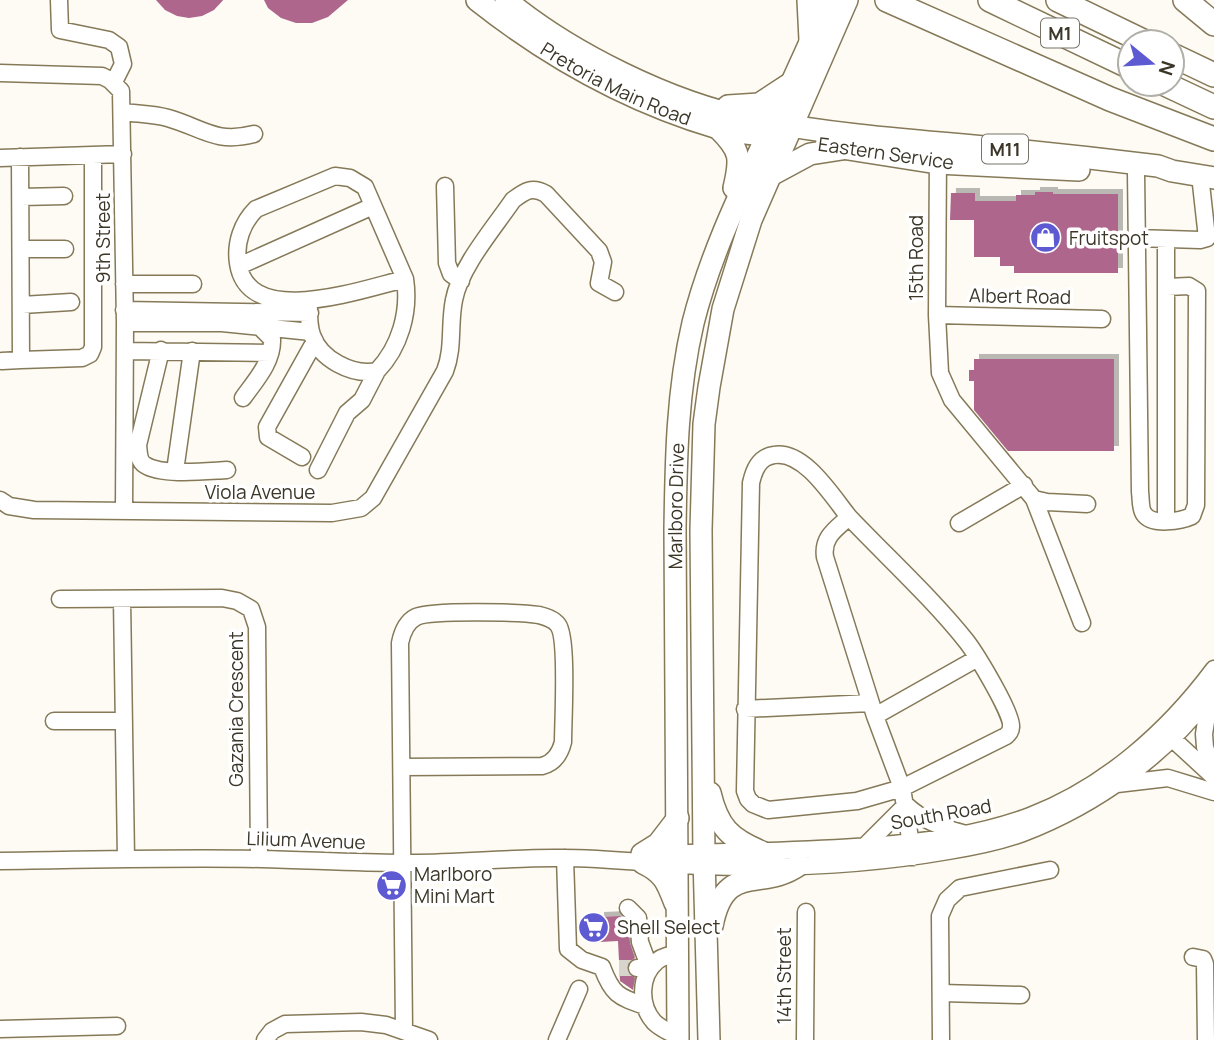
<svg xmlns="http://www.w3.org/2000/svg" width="1214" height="1040" viewBox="0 0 1214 1040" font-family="Manrope,sans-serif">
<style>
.building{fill:#ae668c;filter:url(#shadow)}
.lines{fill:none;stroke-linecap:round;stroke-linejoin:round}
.minor-tunnel{stroke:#d6d4cb;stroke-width:16;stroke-dasharray:16 8;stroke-linecap:butt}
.minor-casing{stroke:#857958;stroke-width:19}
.major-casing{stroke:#857958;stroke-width:24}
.highway-casing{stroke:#857958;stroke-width:26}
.minor{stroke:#fff;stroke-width:16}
.major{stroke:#fff;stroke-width:21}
.highway{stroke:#fff;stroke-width:23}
.labels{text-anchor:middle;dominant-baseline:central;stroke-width:7;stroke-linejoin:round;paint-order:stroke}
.shield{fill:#fff;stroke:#767268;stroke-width:2}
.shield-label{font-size:18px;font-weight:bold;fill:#3b3628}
.street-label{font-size:19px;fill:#3b3628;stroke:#fff}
.poi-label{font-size:19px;fill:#3b3628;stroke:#fff;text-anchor:start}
</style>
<defs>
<filter id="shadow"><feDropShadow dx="5" dy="-5" stdDeviation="0" flood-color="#0004"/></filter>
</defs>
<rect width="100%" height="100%" fill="#fdfbf4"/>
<path class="building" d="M156,0h67l-9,10 -12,6 -13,2 -12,-2 -12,-6z
M264,0h84l-20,17 -16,6h-16l-15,-5 -13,-10z
M1035,192h18v2h65v79h-104v-7h-14v-9h-26v-37h-24l1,-27h24v8h41v-6h19z
M974,359h140v92h-106l-34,-41v-29h-5v-11h5z
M621,916l7,7 2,20 5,15 -6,4 -2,6 1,5 7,5 -2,12 -13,-9 -2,-40 -18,1 -1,-25z"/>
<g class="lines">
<path class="minor-tunnel" d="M619,968h18"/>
<defs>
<path id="minor" d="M59,0l1,30 49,10 10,7 4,17 -9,18
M0,73l102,3 8,4 11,11 4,232 -1,188
M123,112c15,2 31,2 45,6 35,10 47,26 86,16
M938,153l-1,162 3,58 12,27 82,99 13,3 40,2
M0,158l123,-4
M1136,172l4,320c1,6 0,17 4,22 8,12 37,7 48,2l4,-11 1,-214 -8,-5 -22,1
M445,186l2,77 4,11 10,7
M21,197l43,-1
M1136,238l64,2 7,-2 -7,-63
M1166,239v281
M22,249h43
M239,266l134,-60
M124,284h69
M309,300c0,11 -1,24 3,35 8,24 40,41 65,36 23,-24 33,-59 28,-92l-40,-92 -15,-9 -15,-2 -79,33c-14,14 -21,34 -18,54 10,68 127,25 167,16
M22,305l49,-3
M124,310l186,3
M937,315l165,4
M125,323h97l89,9
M161,350l-23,95c1,7 0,16 7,20 17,11 62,6 82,5
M125,351l145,2
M21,360l61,-2 8,-4 3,-7v-192
M2,361l19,-1 -1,-203
M243,398c12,-17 30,-36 29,-59l-13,-13
M302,457l-34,-20 -1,-10 48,-86
M318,470l29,-57 15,-13 15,-29
M175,471l17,-120
M1034,499l48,124
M0,500l9,6 25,4 298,3 29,-5 12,-10 72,-127c9,-23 4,-47 9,-71 6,-33 40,-72 59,-100 12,-9 19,-14 33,-6l53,57 4,11 -4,21 16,9
M849,517c38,40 84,82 118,125 9,12 46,72 44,85 0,4 -2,6 -5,9l-104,52 -45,13 -89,9 -15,-6 -5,-5 -3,-8 6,-308c3,-13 8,-26 23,-28 30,-5 58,41 75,62 -13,12 -27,20 -24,40l50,159 27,72 11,69
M959,523l65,-38
M60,599l162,-1 15,3 14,8 6,18 2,232
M122,599l4,260
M1210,696l-6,38 1,13 9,27
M745,709l125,-6
M875,716l101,-57
M54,721h70
M1164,731l50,46
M402,767l140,-1c12,-3 18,-12 21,-24 0,-20 5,-104 -5,-117 -4,-6 -12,-8 -19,-10 -17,-3 -109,-5 -123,2 -10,5 -14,16 -16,26l4,387
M1117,784l51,-6 46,14
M865,846l41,-41c16,15 35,22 56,28
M642,854c76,-2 151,-2 227,-8 56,-4 109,-11 161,-30 75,-29 137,-84 184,-147
M565,858l3,91 14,11 20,7c10,27 16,30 43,39
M0,861c87,-1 174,-4 261,-2 47,1 94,4 141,4 50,1 101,-5 152,-5 49,-1 97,6 146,8 82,3 168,-1 248,-15 25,-4 51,-9 75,-18 73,-28 145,-79 191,-143
M628,908l10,10 2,24 10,27 -13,-1
M678,954c-8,1 -15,2 -21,7 -18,15 -18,44 -3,61 7,7 16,10 24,15
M1193,957l10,2 2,5 1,76
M941,993l80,2
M0,1029l117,-3
M265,1040l7,-9 13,-7 76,-2 25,3 43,15
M557,1040l22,-51
M805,1040l1,-128
M941,1040l-1,-124 7,-16 13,-12 90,-18"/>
<g id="major">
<path id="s1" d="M477,0c72,57 153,102 241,128 19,6 39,6 59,8"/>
<path d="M506,0c64,53 165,103 246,119 70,14 140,20 211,26 65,6 130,13 195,21l14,5 42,7"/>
<path d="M728,106l31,-2 29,-19"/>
<path d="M719,129c22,22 22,29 15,59"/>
<path d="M829,146l108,17 142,7"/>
<path d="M771,175l39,-21 32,-5"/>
<path d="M710,793c8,34 20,46 52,59"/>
<path d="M642,854l16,-10 20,-26"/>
<path d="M643,863c21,10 24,19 32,40"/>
<path d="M712,926c13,-66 49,-34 87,-61"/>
<path id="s2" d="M678,1040l-3,-511c1,-69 2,-138 18,-206 16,-64 44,-123 72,-183 22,-46 43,-93 64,-140"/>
<path d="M709,1040l-5,-182 -3,-328 3,-106 5,-37 14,-78 28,-89 96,-220"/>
</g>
<path id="highway" d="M809,0l2,40
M887,0l223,99 104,40
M990,0l140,67
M1058,0l87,42
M1185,0l29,24
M1172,55l42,20
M1165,84l49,23"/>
</defs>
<use href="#minor" class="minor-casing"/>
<use href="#major" class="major-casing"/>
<use href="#highway" class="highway-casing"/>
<use href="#minor" class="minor"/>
<use href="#major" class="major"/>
<use href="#highway" class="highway"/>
</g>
<defs>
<symbol id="shop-disc" viewBox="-11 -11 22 22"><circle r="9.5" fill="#5e5ad2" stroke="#fff"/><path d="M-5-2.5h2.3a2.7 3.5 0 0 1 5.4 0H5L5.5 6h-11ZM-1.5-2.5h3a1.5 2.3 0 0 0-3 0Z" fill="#fff"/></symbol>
<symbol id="supermarket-disc" viewBox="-11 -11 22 22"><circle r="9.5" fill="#5e5ad2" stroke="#fff"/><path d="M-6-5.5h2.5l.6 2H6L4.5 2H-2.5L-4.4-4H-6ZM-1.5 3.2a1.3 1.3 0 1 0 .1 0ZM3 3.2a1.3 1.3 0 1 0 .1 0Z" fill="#fff"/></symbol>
</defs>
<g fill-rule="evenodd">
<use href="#shop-disc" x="1028" y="220" width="35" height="35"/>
<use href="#supermarket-disc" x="374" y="868" width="35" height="35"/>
<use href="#supermarket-disc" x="576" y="910" width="35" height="35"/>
</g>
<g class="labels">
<g class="shield">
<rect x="1041" y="18.5" width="38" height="29" rx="5"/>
<rect x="982" y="134.5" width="46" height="29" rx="5"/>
</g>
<g class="shield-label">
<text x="1060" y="33">M1</text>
<text x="1005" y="149">M11</text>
</g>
<g class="street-label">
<text stroke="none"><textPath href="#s1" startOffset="163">Pretoria Main Road</textPath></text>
<text transform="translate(886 153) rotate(8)">Eastern Service</text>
<text transform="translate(103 238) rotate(-90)">9th Street</text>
<text transform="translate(916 258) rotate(-90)">15th Road</text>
<text transform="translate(1020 296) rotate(1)">Albert Road</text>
<text x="260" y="492">Viola Avenue</text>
<text stroke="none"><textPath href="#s2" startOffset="534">Marlboro Drive</textPath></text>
<text transform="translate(236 709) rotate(-90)">Gazania Crescent</text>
<text transform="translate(941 814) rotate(-10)">South Road</text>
<text transform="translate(306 840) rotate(2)">Lilium Avenue</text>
<text transform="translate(784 976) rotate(-90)">14th Street</text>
</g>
<g class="poi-label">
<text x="1069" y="238">Fruitspot</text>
<text x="414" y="874">Marlboro<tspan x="414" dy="22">Mini Mart</tspan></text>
<text x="617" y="927">Shell Select</text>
</g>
</g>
<g transform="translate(1151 63) rotate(108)"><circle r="33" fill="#ffffff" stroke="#b1afa9" stroke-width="2"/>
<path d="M0-5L12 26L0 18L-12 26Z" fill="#5e5ad2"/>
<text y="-10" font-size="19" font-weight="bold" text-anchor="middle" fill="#3b3628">N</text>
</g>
</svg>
